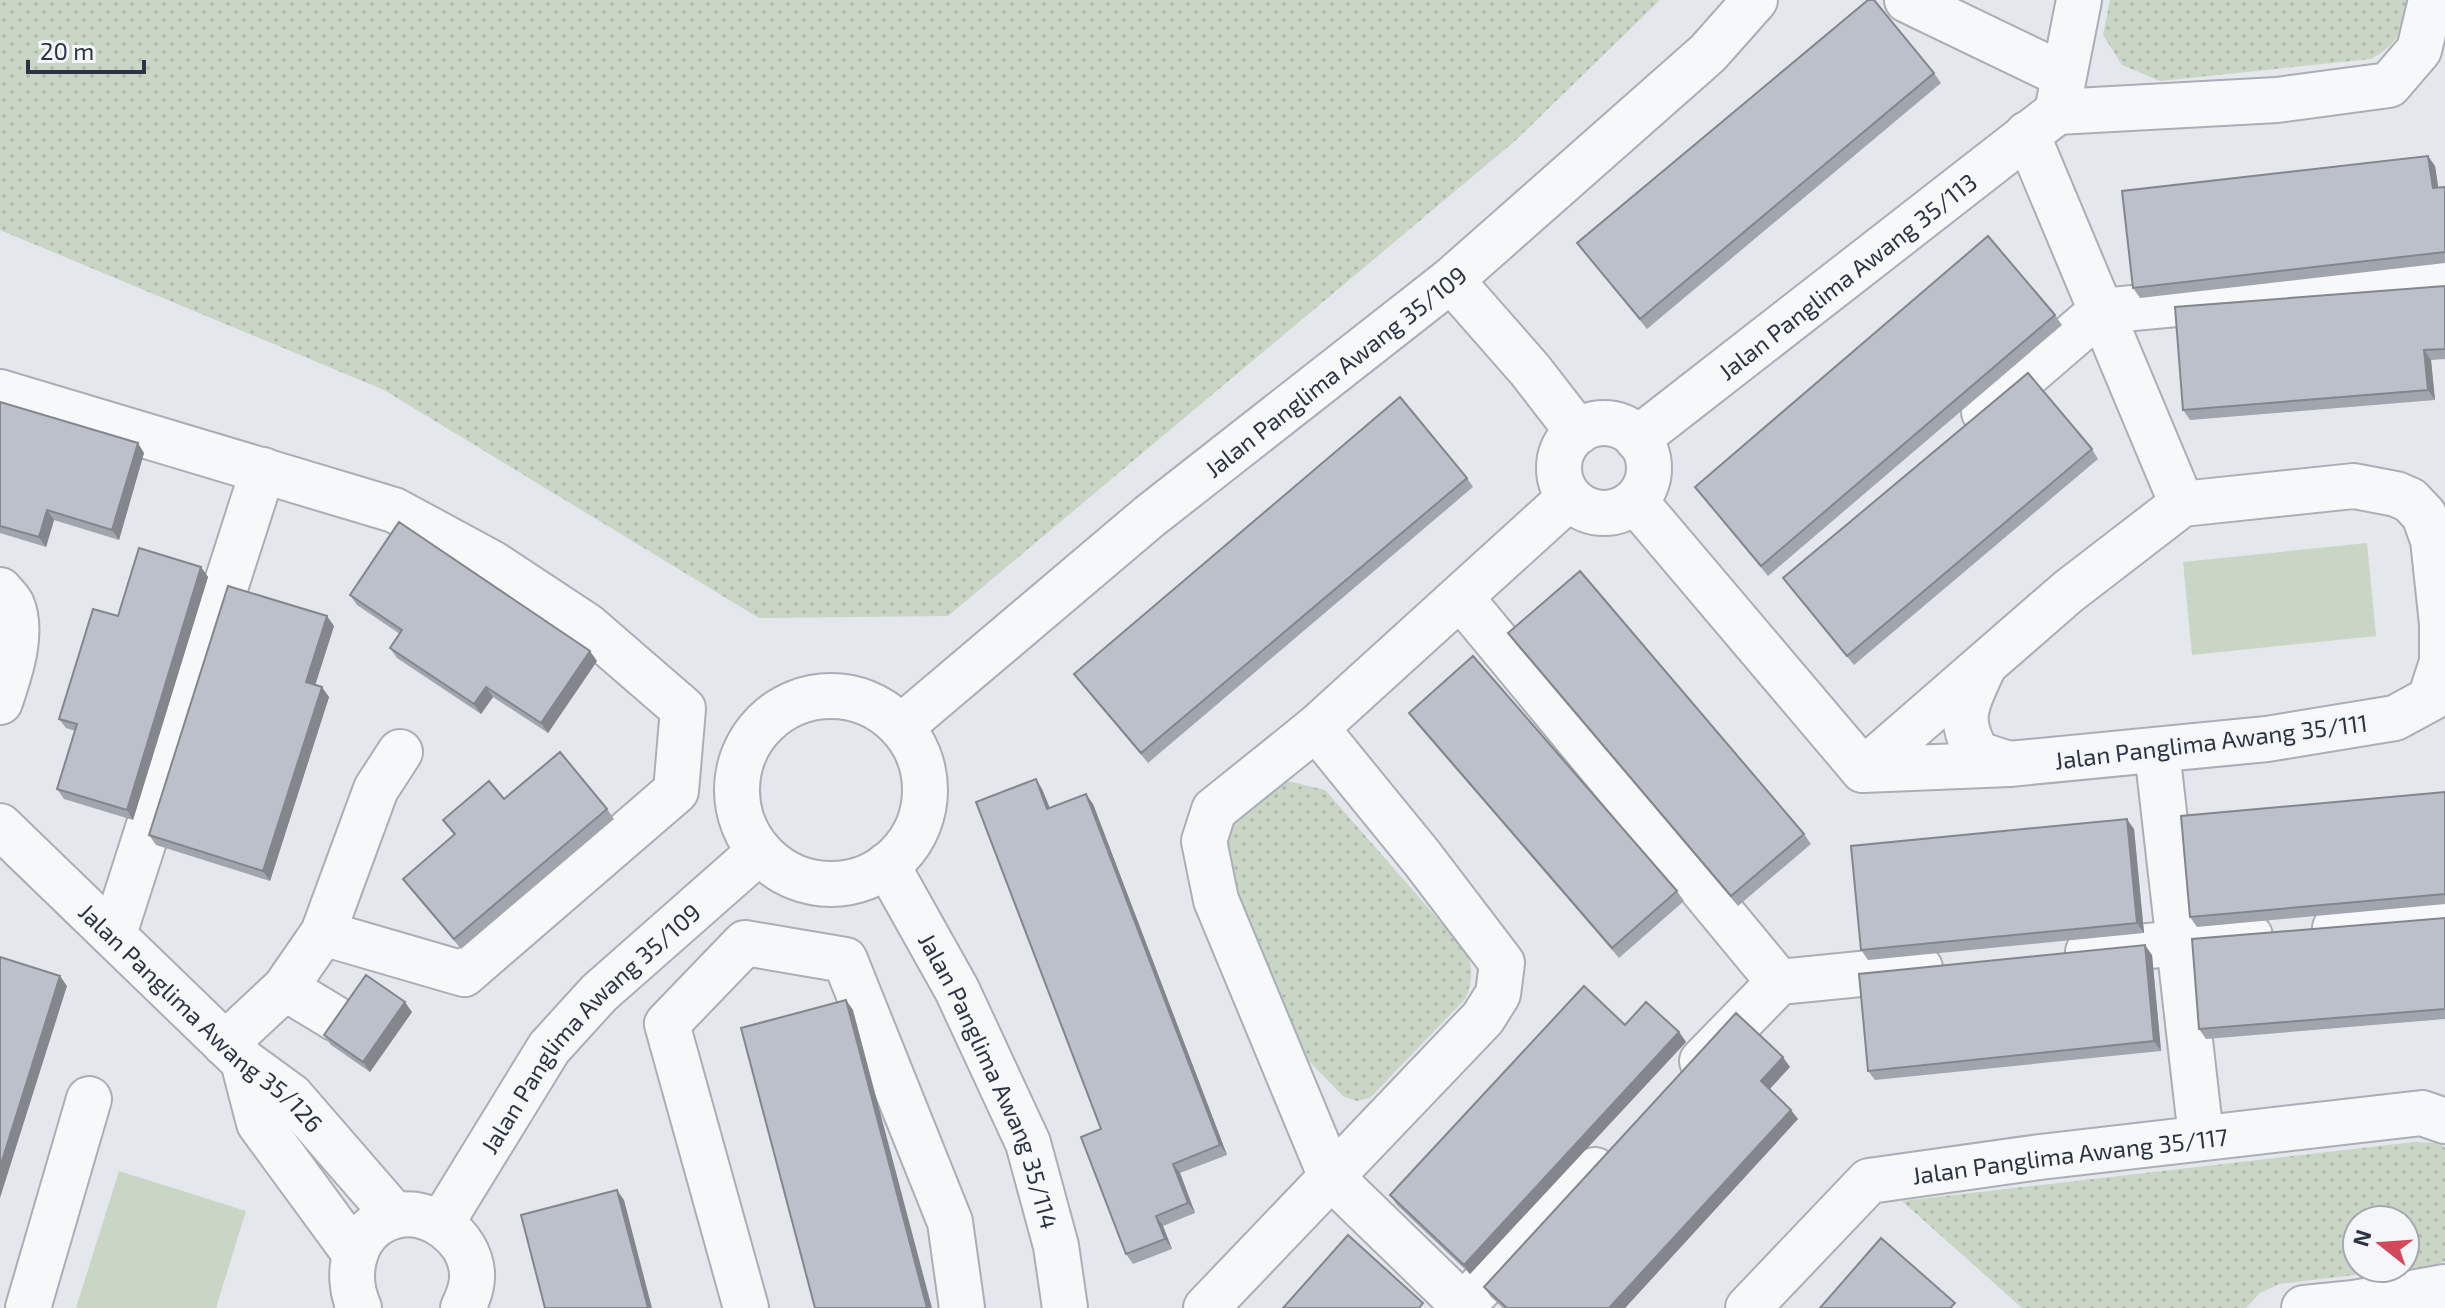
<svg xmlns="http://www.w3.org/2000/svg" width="2445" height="1308" viewBox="0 0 2445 1308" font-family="'Exo 2',sans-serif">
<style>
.green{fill:url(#green-dots);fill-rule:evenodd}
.pitch{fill:#c9d6c5}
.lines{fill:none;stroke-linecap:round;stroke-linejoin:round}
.minor-casing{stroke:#a9aeb7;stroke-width:48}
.minor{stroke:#f7f8fa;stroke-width:44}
.wall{fill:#a1a5ae}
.shaded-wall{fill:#83868d}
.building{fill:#bbc0ca;stroke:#83868d;stroke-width:2}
.labels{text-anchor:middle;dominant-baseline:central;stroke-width:6;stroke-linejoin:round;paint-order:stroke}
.street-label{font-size:24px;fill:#2b3445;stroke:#f4f6f9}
</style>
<defs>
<pattern id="green-dots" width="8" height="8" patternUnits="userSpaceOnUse" patternTransform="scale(2)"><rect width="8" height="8" fill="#c9d6c5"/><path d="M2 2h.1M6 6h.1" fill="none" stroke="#adb8ab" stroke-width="1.8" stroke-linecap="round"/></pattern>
</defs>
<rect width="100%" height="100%" fill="#e4e7ec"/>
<path class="green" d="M0,0h1660l-145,141 -567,475 -189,2 -375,-228 -384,-160z
M2110,0h299c-9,32 -9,43 -38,59l-211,22 -38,-16 -19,-30z
M1280,779l45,11 142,162c6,18 6,30 -2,47l-95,99 -13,3 -14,-5 -37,-38 -14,-27 -62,-159c-8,-58 10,-59 50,-93z
M2414,1142l26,1 5,5v113l-8,4 -158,19 -19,9 -14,15h-224l-120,-107zM2357,1220h48v48h-48z"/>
<path class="pitch" d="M2367,543l9,93 -184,19 -9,-93z
M119,1171l127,40 -30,97h-140z"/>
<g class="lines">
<defs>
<g id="minor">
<path d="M1907,0l156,75"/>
<path d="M2079,0l-22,112 220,-12 112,-15 30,-35 12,-50"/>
<path d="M2027,134l155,370"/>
<path d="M1451,280l79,90 48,62"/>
<path d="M0,392l394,118 98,53 94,62 97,84 -7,82 -212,183 -141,-41"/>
<path d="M1984,412l117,-101 344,-32"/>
<circle cx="1604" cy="468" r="45"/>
<path id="s1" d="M1637,439l420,-327"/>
<path d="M2354,486l42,8 14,6 14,15 9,25 9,84v38l-12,37 -35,19 -128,21 -258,25 -146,6 206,-179 113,-87z"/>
<path d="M1635,501l228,269"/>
<path d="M0,590c3,4 10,10 12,15 12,29 -3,70 -12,97"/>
<path d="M1461,598l318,384"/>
<path d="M1983,668c-16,35 -27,51 -5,86l31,10"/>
<circle cx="831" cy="790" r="94"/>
<path id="s2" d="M902,726l248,-210 301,-236 257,-227 47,-53"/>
<path d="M2157,751l44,386"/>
<path id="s3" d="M0,826l243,235 48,35 104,120"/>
<path id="s4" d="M887,865l70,125 71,153 28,103 9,62"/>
<path d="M2335,928l110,-10"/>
<path d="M114,934l149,-464"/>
<path d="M2088,952l162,-16"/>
<path d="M285,988l51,31"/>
<path d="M225,1044l60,-56 38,-55 53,-144 24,-37"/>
<path d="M243,1061l16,62 96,131"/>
<path d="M1702,1061l77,-79 141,-14"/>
<path id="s5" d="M441,1224l108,-176 50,-55 160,-141"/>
<path d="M28,1308l61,-209"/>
<path d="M359,1308c-15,-34 -6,-81 36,-92 35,-9 74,21 77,56 1,13 -3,24 -9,36"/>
<path d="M746,1308l-79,-284 78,-81 100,17 105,262 12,86"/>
<path d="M1206,1308l277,-290 15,-24 4,-31 -80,-105 -106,-130"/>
<path d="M1460,1308l135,-138"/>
<path d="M1466,1308l-135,-131 -115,-277 -12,-59 10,-31 102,-82 253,-230"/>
<path id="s6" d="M1748,1308l121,-127 171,-24 382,-44 23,8"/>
<path d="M2304,1308l50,-5 91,-16"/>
</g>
</defs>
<use href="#minor" class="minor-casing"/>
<use href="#minor" class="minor"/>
</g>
<path class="wall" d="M1934,73l7,10 -294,246 -70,-86z
M2435,166l3,22 7,-1v76l-305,35 -7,-10z
M2445,286v73l-14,1 4,40 -245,20 -7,-10z
M2055,315l7,10 -294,251 -73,-89z
M0,402l144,51 -25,87 -65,-20 -8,27 -46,-14z
M2092,449l6,10 -244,206 -71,-87z
M1467,478l6,9 -325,276 -74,-89z
M201,567l7,10 -75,243 -69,-21 -7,-10 18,-58 -9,-3 -7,-9 59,-103z
M350,595l247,66 -49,72 -55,-36 -12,17 -84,-56 -7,-10 10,-14 -43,-29z
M334,626l-19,59 14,12 -59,184 -114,-36 -7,-10z
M1508,633l296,201 7,10 -73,62 -223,-263z
M1409,713l268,178 7,10 -65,57 -203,-235z
M1036,779l6,10 8,19 43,-4 134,351 -47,18 15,40 -32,13 9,23 -39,15 -7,-10z
M2445,792v112l-248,23 -7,-10z
M504,799l103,10 7,10 -153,130 -58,-70 51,-44 -11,-15z
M2134,829l10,104 -276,27 -7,-10z
M2445,918v101l-239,20 -7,-10z
M2152,955l9,96 -286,29 -7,-9z
M412,1012l-42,60 -39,-27 -7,-10z
M1625,1025l54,7 7,10 -216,232 -73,-69 -7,-10z
M1790,1067l-21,22 29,30 -173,189h-122l-12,-11 -7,-10z"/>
<path class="shaded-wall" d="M2428,156l7,10 5,32 -7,-10z
M2424,350l7,10 4,40 -7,-10z
M138,443l6,10 -25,87 -7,-10z
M47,510l7,10 -8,27 -7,-10z
M201,567l7,10 -75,243 -6,-10z
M327,616l7,10 -21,66 -7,-10z
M590,651l7,10 -49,72 -7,-10z
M322,687l7,10 -59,184 -7,-10z
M486,687l7,10 -12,17 -7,-10z
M1036,779l6,10 12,30 -7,-10z
M1086,794l7,10 134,351 -7,-10z
M2127,819l7,10 10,104 -7,-10z
M2145,945l7,10 9,96 -7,-10z
M60,976l7,10 -67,212v-31z
M846,1000l7,10 79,298h-5z
M405,1002l7,10 -42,60 -7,-10z
M1679,1032l7,10 -216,232 -6,-9z
M1783,1057l7,10 -22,24 -7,-10z
M1791,1110l7,9 -173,189h-16z
M1173,1164l7,9 15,40 -7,-10z
M617,1190l7,10 28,108h-4z
M1156,1216l7,10 9,23 -7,-10z"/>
<path class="building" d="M1868,0h6l60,73 -294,246 -63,-76z
M2428,156l5,32 12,-1v65l-312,36 -11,-97z
M1988,236l67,79 -294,251 -66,-79z
M2445,286v63l-21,1 4,40 -245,20 -8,-103z
M2028,373l64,76 -245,207 -64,-78z
M1400,397l67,81 -326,275 -67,-79z
M0,402l138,41 -26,87 -65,-20 -8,27 -39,-11z
M399,522l191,129 -49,72 -55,-36 -12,17 -84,-56 12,-18 -52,-35z
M139,548l62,19 -74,243 -70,-21 20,-65 -18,-5 34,-110 25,7z
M1580,571l224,263 -73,62 -223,-263z
M228,586l99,30 -21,66 16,5 -59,184 -114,-36z
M1473,656l204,235 -65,57 -203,-235z
M560,752l47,57 -153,130 -51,-60 52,-45 -12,-14 46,-39 15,18z
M1036,779l11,30 39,-15 134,351 -47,19 15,39 -32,13 9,23 -39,15 -45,-117 20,-8 -125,-327z
M2445,792v102l-255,23 -9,-101z
M2127,819l10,104 -276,27 -10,-104z
M2445,918v91l-246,20 -7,-90z
M2145,945l9,96 -286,30 -9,-97z
M0,957l60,19 -60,191z
M366,975l39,27 -42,60 -39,-27z
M1584,986l41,39 21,-23 33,30 -215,233 -74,-70z
M846,1000l81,308h-112l-74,-280z
M1736,1013l47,44 -22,24 30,29 -182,198h-102l-23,-21z
M617,1190l31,118h-103l-24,-93z
M1348,1235l75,68 -4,5h-136z
M1881,1238l74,65 -5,5h-130z"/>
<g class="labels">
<g class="street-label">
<text stroke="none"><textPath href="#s1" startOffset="266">Jalan Panglima Awang 35/113</textPath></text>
<text stroke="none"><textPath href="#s2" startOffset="560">Jalan Panglima Awang 35/109</textPath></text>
<text transform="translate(2211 741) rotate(-7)">Jalan Panglima Awang 35/111</text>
<text stroke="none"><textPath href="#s3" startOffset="278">Jalan Panglima Awang 35/126</textPath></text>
<text stroke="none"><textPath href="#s5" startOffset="248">Jalan Panglima Awang 35/109</textPath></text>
<text stroke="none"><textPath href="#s4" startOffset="240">Jalan Panglima Awang 35/114</textPath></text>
<text stroke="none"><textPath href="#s6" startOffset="378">Jalan Panglima Awang 35/117</textPath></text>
</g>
</g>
<g transform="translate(2381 1244) rotate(287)"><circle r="38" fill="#f4f6f9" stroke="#a4a8b1" stroke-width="2"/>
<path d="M0-6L14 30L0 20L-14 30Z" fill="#d1495b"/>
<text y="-12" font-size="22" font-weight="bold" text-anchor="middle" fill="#2b3445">N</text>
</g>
<path d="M28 60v12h116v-12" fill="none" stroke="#2b3445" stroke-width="4"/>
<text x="40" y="60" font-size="24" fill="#2b3445" stroke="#f4f6f9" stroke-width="6" paint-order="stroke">20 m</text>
</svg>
